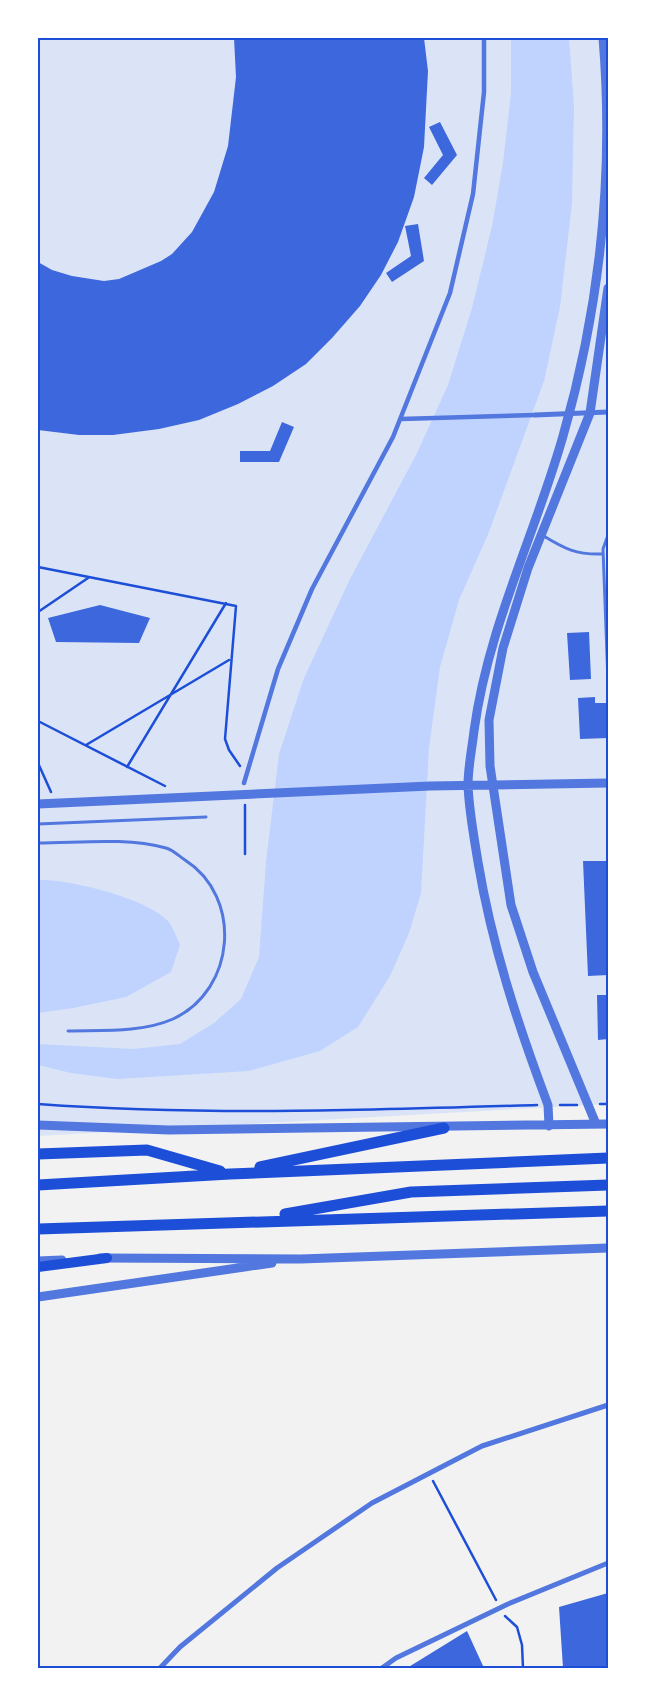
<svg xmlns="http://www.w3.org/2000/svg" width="646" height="1706" viewBox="0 0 646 1706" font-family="Literata,serif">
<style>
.green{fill:#dbe4f7}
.water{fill:#bfd3fe}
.building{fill:#3d67dc}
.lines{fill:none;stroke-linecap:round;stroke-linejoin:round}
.path{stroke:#1d4ed8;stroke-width:2.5}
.service{stroke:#5277de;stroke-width:3}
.pedestrian{stroke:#5277de;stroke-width:4.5}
.minor{stroke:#5277de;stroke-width:5}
.tertiary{stroke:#5277de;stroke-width:9}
.secondary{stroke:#1d4ed8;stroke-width:10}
.trunk{stroke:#1d4ed8;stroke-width:11}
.neatline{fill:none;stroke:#1d4ed8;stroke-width:2}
</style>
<rect width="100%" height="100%" fill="#f2f2f2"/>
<path class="green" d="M38,38h570v1066l-570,32z"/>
<path class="water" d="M511,38h58l5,69 -2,96 -12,104 -16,74 -55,151 -30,68 -19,67 -11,81 -8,145 -12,40 -19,43 -32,51 -38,24 -71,20 -132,8 -46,-6 -33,-8v-21l95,5 47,-5 34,-21 27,-24 18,-42 7,-95 13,-108 25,-76 46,-99 66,-124 32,-70 24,-77 20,-82 11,-63 8,-70z
M38,880c31,-1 108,18 130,41 5,6 9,17 12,24l-9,27 -45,25 -53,11 -35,5z"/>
<path class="building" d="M234,38h190l4,33 -4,76 -10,50 -16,45 -17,33 -21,31 -28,32 -26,26 -33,22 -35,18 -39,16 -40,9 -46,6h-34l-41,-5v-168l14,8 20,6 32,5 15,-2 42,-18 11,-7 20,-22 22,-40 14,-46 8,-69z
M440,122l17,33 -25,30 -8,-7 19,-23 -14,-28z
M418,224l6,37 -32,21 -6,-9 25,-17 -6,-30z
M282,422l12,5 -15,35h-39v-11h30z
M100,605l50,13 -11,25 -83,-1 -8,-24z
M589,632l2,47 -21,1 -3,-47z
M595,697v6h13v35l-28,1 -2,-41z
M583,861h25v114l-20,1z
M597,995h11v44l-10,1z
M608,1593v75h-45l-4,-61z
M467,1631l17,37h-77z"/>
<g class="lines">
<path class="path" d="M38,567l198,39 -11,133 4,11 11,16
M38,612l50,-34
M38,721l127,65
M86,745l143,-85
M38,763l13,29
M127,767l99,-164
M245,805v49
M38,1104c165,12 333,6 499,1
M600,1104h8
M560,1105h17
M433,1481l63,119
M505,1616l12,11 5,18 1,23"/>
<path class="service" d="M542,535c23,14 34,20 61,19
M608,535l-5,14 5,133
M38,824l168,-7
M38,843c41,0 87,-6 128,5 7,2 13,8 19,12 58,37 51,130 -12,159 -32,14 -72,11 -105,12"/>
<path class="pedestrian" d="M401,419l134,-4
M244,783l34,-114 34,-80 81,-152 57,-144 23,-99 11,-102v-54"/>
<path class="minor" d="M535,415l73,-3
M160,1668l20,-21 97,-79 95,-65 110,-57 126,-41
M382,1668l14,-10 112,-54 100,-41"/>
<path class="tertiary" d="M38,804l392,-18 178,-3
M596,1124l-63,-152 -22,-67 -21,-139 -1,-46 14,-72 25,-80 62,-155 18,-125
M38,1125l131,5 439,-6
M549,1126l-1,-21c-30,-80 -56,-159 -70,-243 -4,-25 -9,-51 -10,-77 0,-18 4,-36 6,-54 14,-104 61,-196 89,-295 37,-129 51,-265 40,-398
M100,1258l201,1 307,-11
M38,1261l24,-1
M38,1297l234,-34"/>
<path class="secondary" d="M38,1267l69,-9"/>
<path class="trunk" d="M38,1154l109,-4 73,21
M260,1167l184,-39
M38,1185l192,-11 378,-16
M285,1214l126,-22 197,-7
M38,1229l570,-18"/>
</g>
<rect width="646" height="1706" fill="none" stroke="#ffffff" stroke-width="78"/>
<rect x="39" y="39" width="568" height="1628" class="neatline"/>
</svg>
